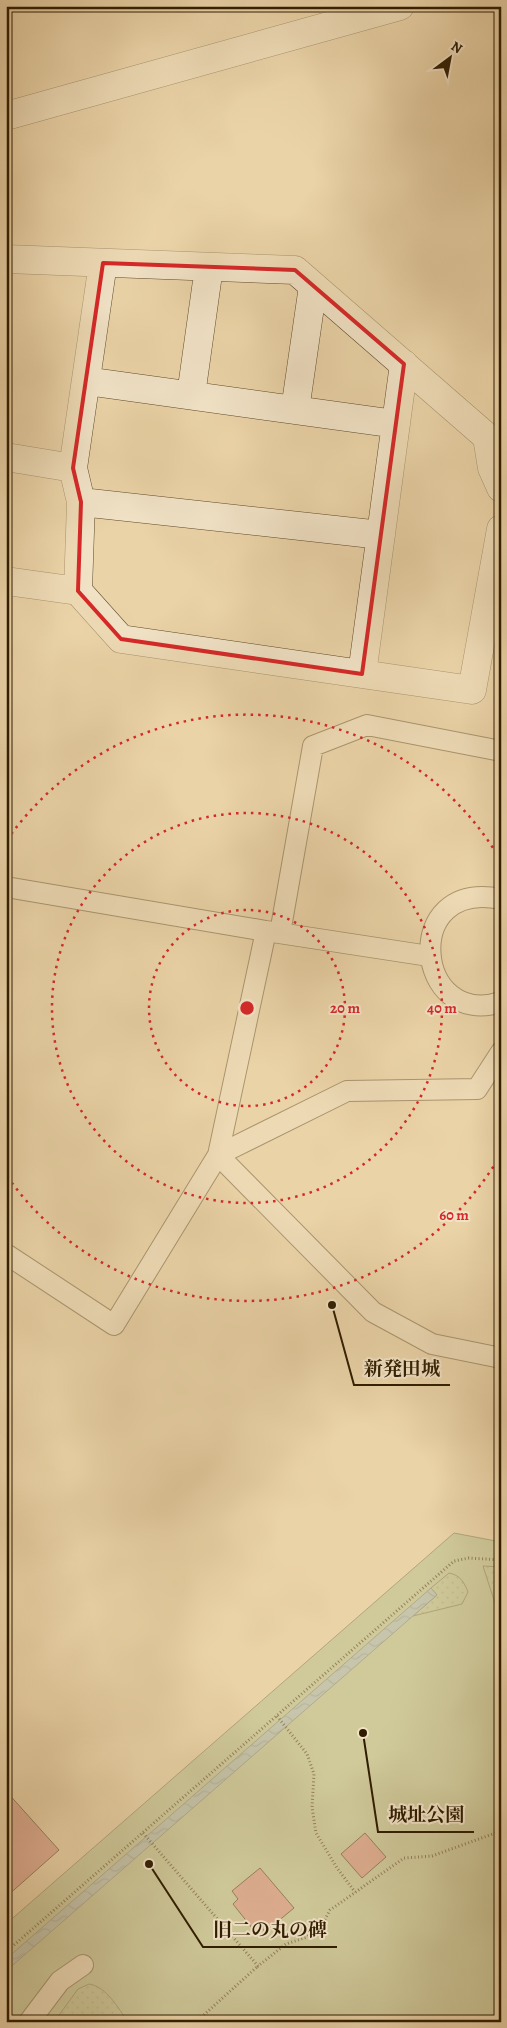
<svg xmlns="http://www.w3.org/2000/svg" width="507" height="2028" viewBox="0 0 507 2028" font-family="Alegreya,'Noto Serif JP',serif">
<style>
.green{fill:#b1be8c;stroke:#706e46}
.garden{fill:url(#garden-dots);stroke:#706e46}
.water{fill:url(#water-waves);stroke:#71786b}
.building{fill:#d08076;stroke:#301d00}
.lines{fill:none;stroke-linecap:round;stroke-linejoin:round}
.lane-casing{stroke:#5e4a2a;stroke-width:22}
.street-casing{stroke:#5e4a2a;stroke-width:29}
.path{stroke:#301d00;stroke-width:3;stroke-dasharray:1 2.5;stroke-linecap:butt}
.lane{stroke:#f1e2c6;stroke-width:20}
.street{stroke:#f1e2c6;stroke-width:28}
.marked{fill:none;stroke:#d62828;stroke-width:4;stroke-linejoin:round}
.ring{fill:none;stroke:#d62828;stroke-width:2.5;stroke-dasharray:2.5 5}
.centre{fill:#d62828;stroke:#f1e2c6;stroke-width:2.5}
.ring-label{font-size:15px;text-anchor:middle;font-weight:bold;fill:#d62828;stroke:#f1e2c6;stroke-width:4;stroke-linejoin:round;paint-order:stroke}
.leader{fill:none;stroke:#301d00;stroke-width:2}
.callout-dot{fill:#301d00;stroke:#f1e2c6;stroke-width:2}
.callout-label{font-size:19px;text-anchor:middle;font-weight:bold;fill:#301d00;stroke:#f1e2c6;stroke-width:4;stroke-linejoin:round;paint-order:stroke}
</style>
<defs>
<pattern id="garden-dots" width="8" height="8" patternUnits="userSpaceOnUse" patternTransform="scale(1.25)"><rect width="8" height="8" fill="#b1be8c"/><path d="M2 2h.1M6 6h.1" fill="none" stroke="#99a377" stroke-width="1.8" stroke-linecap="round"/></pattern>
<pattern id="water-waves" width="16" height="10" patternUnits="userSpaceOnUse" patternTransform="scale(1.25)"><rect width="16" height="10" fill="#9db5b2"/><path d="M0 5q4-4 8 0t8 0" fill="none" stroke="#80938e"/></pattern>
</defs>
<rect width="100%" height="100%" fill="#ead3a7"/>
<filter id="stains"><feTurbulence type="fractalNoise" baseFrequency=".004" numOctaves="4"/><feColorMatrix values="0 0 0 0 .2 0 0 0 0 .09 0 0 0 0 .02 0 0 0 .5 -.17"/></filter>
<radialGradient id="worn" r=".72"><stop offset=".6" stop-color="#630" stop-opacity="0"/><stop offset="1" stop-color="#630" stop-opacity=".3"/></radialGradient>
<path class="green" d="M454,1533l47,9v480h-495v-98z"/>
<path class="garden" d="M483,1566l18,1v55z
M449,1573c11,2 15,9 19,19l-6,12 -49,12 24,-21 -6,-7z
M89,1984c18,3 29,24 39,38h-74l24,-33z"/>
<path class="water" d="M431,1588l6,7 -431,376v-12z"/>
<path class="building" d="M6,1791l53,59 -53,47z
M365,1833l21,24 -24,21 -21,-24z
M260,1868l34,40 -29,24 -7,-9 -6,5 -19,-24 5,-5 -6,-8z"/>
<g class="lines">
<defs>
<path id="lane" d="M6,887l260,44
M501,899c-102,-21 -86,131 0,103
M280,933l33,-187 54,-21 134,26
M501,1052l-24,37 -130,2 -129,64 155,157 59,32 69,14
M6,1254l108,71 104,-170 48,-224 163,25
M29,2022l31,-41 23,-16"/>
<path id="street" d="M6,116l394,-110
M6,259l289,11 192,167 5,31 9,20
M86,381l310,43
M191,395l18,-128
M295,410l18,-124
M6,457l67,11
M81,502l300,33
M6,581l72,10 43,48 351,51 29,-161
M78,591l3,-89 -8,-34 30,-205
M362,674l42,-310"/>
</defs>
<use href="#lane" class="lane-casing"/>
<use href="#street" class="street-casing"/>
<path class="path" d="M277,1716l30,38 7,20 -2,33 4,26 21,35 18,24
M143,1833l115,133 28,-22 21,-7 14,-10 9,-17 74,-52 28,-2 69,-25
M6,1952l448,-391 15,-3 32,2
M196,2022l62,-56"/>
<use href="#lane" class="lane"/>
<use href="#street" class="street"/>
</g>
<path d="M0 0H507V2028H0ZM103,263l192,7 109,94 -42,310 -241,-35 -43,-48 3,-89 -8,-34z" fill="#ead3a7" fill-opacity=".55" fill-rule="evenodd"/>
<path class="marked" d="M103,263l192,7 109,94 -42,310 -241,-35 -43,-48 3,-89 -8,-34z"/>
<g class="ring">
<circle cx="247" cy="1008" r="98"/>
<circle cx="247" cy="1008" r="195"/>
<path d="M501 1154A293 293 0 0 1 7 1176M7 840A293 293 0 0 1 501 861"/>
</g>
<circle cx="247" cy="1008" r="8" class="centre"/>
<g class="ring-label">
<text x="345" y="1013">20 m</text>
<text x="442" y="1013">40 m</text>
<text x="454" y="1220">60 m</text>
</g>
<path class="leader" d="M332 1305L354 1385H450M363 1733L378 1832H474M149 1864L203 1947H337"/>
<g class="callout-dot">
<circle cx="332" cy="1305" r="5"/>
<circle cx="363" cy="1733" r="5"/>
<circle cx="149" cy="1864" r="5"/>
</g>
<g class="callout-label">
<text x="402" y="1375">新発田城</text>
<text x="426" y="1821">城址公園</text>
<text x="270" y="1936">旧二の丸の碑</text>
</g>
<rect width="507" height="2028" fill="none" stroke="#ead3a7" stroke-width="25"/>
<rect x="8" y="8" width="492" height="2013" fill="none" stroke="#301d00" stroke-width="2.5"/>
<rect x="12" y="12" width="482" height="2003" fill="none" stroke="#301d00"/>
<g transform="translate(450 58) rotate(32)" stroke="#f1e2c6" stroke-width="4" paint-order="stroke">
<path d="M0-4L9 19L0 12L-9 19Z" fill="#301d00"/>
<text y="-8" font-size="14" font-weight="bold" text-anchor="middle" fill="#301d00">N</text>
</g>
<rect width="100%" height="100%" filter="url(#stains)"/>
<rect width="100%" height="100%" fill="url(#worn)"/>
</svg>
